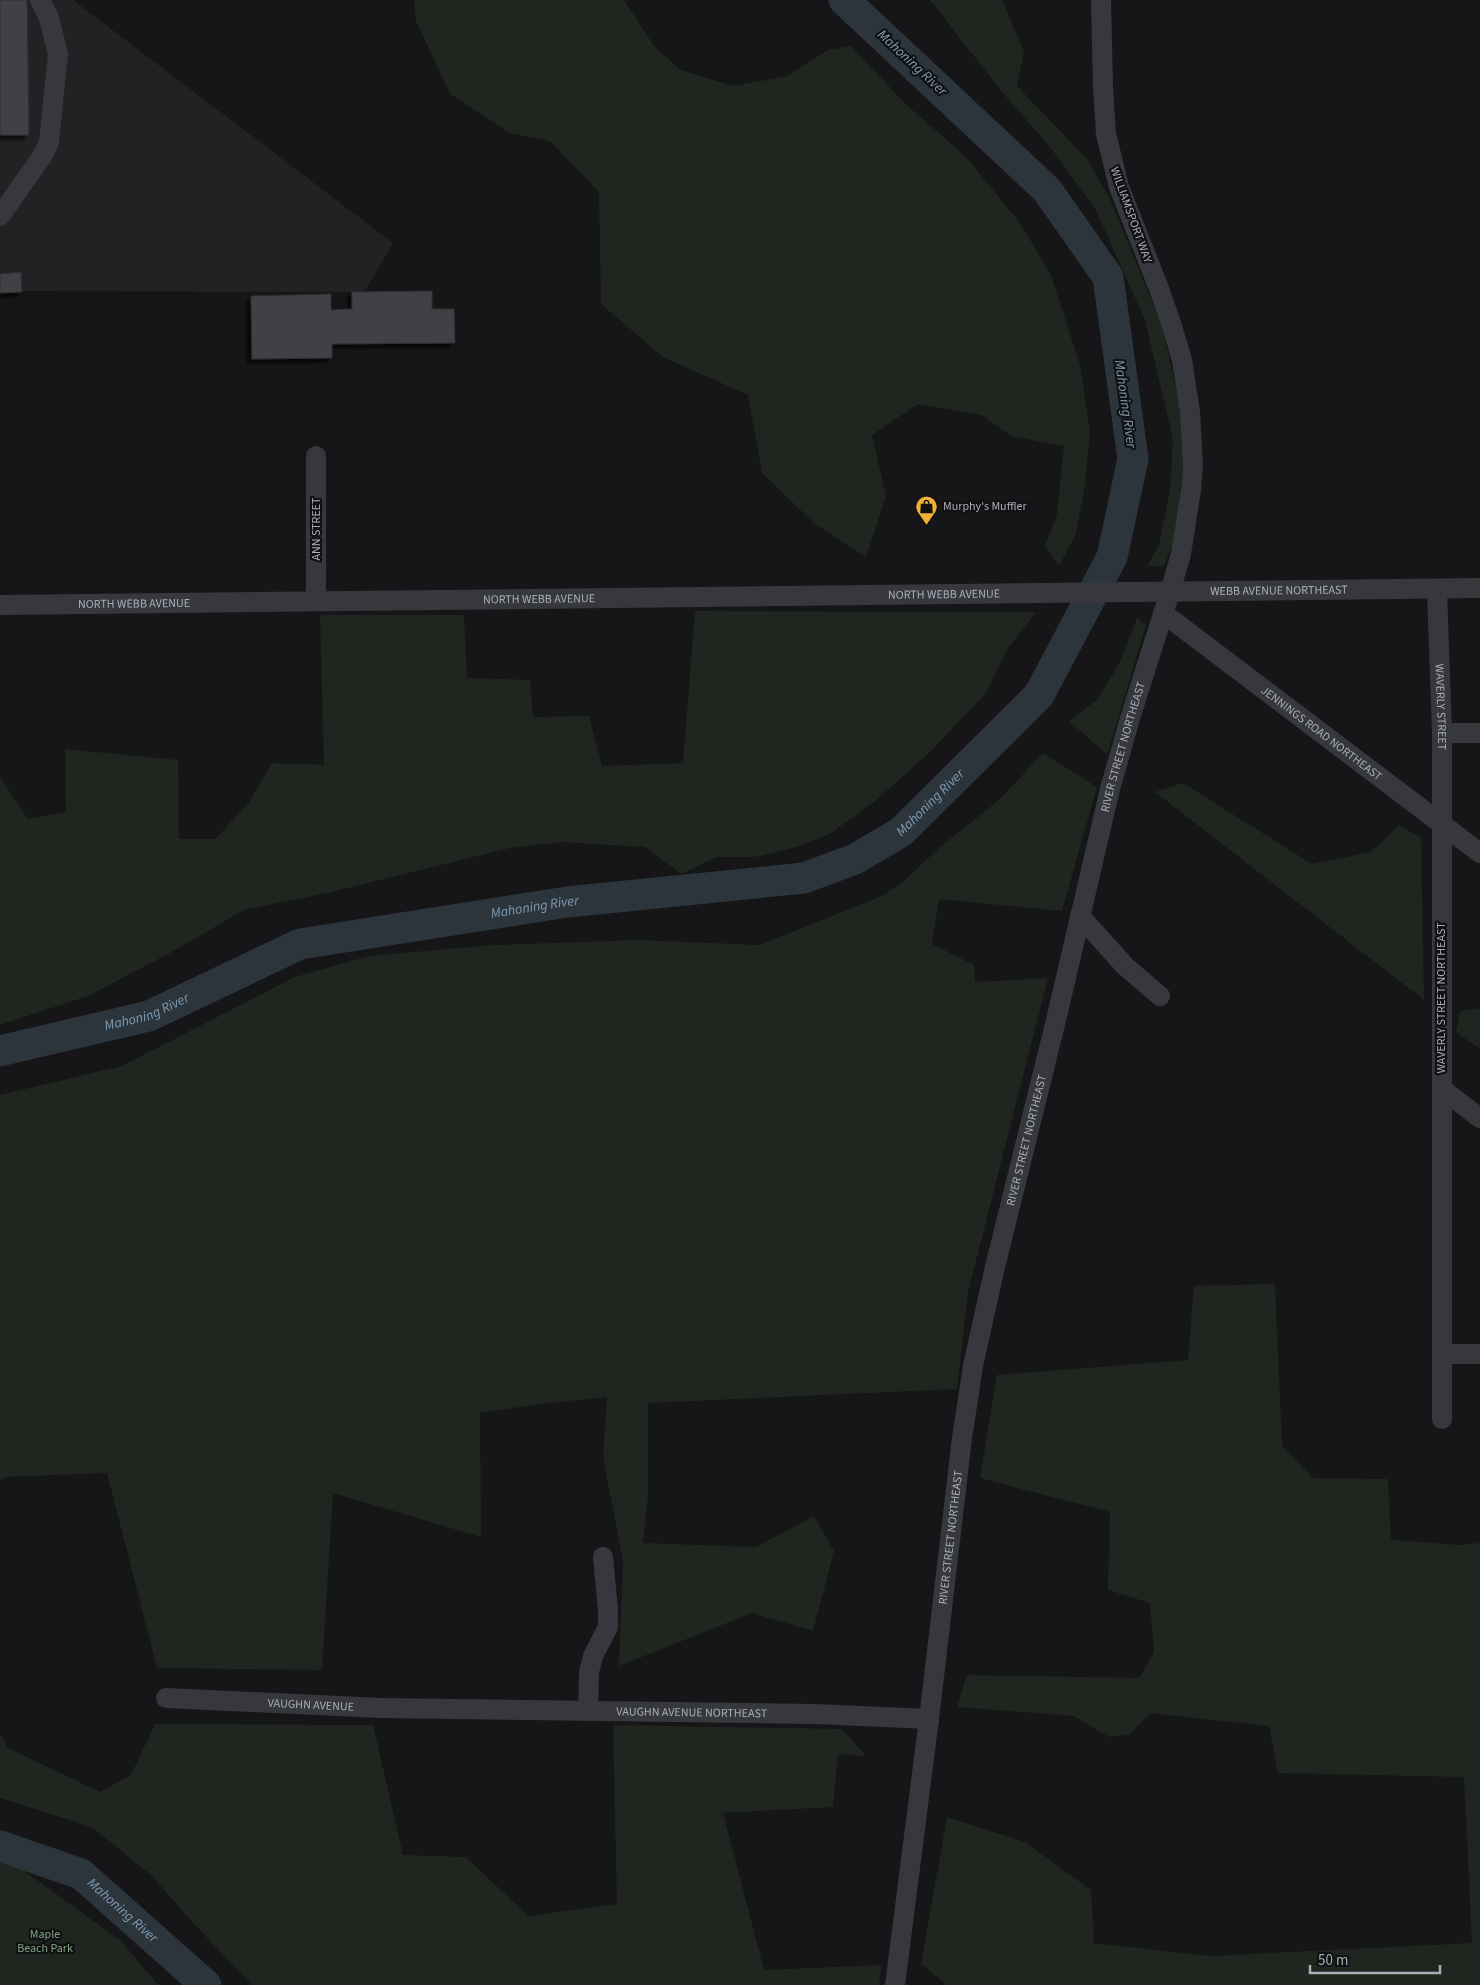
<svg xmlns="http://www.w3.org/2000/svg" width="1480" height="1985" viewBox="0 0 1480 1985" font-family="'Source Sans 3',sans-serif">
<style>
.built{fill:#222225}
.green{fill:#1e261f}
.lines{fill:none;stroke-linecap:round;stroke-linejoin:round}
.river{stroke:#2c353c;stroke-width:31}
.building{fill:#404145;stroke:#303034;filter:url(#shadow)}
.minor{stroke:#37383d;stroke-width:20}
.labels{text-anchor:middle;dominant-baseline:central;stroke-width:4.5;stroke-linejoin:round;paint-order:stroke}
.street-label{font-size:12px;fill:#a8adb8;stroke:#111113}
.poi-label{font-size:12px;fill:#a8adb8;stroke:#111113;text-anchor:start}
.park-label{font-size:12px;fill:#7fa381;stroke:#111113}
.water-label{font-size:14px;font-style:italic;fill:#7f9bb3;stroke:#111113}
</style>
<defs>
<filter id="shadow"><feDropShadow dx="-4.5" dy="4.5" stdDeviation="1" flood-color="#0009"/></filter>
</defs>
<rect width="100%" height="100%" fill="#161618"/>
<path class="built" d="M0,0h73l320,243 -29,49 -364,-1z"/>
<path class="green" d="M414,0h210l30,46 27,24 52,16 54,-10 41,-26 22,-4 58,60 58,51 54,66 31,52 29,90 10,67 -5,52 -9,50 -17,32 -14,-20 12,-31 7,-69 -53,-10 -29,-21 -64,-11 -46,31 14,61 -20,61 -51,-33 -53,-51 -14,-78 -85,-38 -62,-53 -2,-112 -49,-51 -40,-8 -60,-39 -34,-73z
M930,0h72l22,52 -7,34 70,73 22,38 53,129 18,80 4,44 -5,52 -6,41 -9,23h-17l12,-21 11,-55 3,-51 -28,-119 -50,-112 -45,-61 -48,-55z
M695,611l341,1 -28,36 -22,45 -58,61 -54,48 -46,33 -31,12 -43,10h-38l-34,17 -38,-27 -82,-5 -52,6 -183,45 -83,17 -74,43 -82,43 -88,29v-248l28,42 38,-7 -1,-63 113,11 1,79h36l33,-35 24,-41 52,2 -4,-150h144l3,63 63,2 3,37 56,-1 13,50 81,-3z
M1137,618l9,7 -39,130 -38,-34 28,-21 22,-36z
M1043,753l54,34 -35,124 -123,-12 -7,45 42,21 1,17 73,-4 -80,314 -11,97 -309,14v94l-5,46 113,4 58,-31 20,35 -21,80 -61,-18 -133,53 4,-105 -20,-104 4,-60 -68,7 -59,9 1,124 -148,-44 -11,177 -165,-2 -50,-195 -101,4 -6,4v-386l122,-29 173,-89 74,-21 125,-11 146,-5 120,5 122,-49 23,-16 35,-33 59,-47z
M1183,783l129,81 59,-12 28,-27 22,13 3,162 -269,-208z
M1480,1008v41l-24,-17 4,-21z
M1275,1284l7,162 31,32 75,1 3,61 70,5 19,-2v442h-533l-26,-21 26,-147 78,25 66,48 3,53 117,13 261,-13 -8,-166 -186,-4 -9,-47 -119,-13 -21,22 -20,2 -35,-21 -117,-9 10,-32 172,3 15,-26 -4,-49 -42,-13 2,-78 -130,-34 17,-103 191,-15 6,-74z
M155,1724l218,1 30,130 63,2 62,59 89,-12 -4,-179 229,4 24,27 -28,-2 -5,53 -110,6 41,157 118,-5 -3,20h-627l-57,-60 -44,-50 -59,-48 -92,-29v-65l8,15 92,44 31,-17z
M0,1860l19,7 102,74 37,44h-158z"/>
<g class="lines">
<g class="river">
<path id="s1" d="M0,1051l149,-35 151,-72 267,-42 237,-24 51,-19 46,-27 138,-137 73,-138 21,-98 -25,-182 -61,-87 -203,-190"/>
<path id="s2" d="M0,1846l81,28 125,111"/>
</g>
</g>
<path class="building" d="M0,0h27l2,135h-29z
M21,272l1,20 -22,1v-19z
M432,291v18h22l1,34 -123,1v14l-80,1 -1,-63 80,-2v16l21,-1v-17z"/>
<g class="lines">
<g class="minor">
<path d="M0,216l43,-61 6,-13 9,-88 -9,-36 -9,-18"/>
<path d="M316,456v145"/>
<path id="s3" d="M1437,589l5,144v686"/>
<path id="s4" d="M0,605l1480,-17"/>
<path id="s5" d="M1163,613l317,240"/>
<path d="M1442,733h38"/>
<path d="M1080,916l45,50 35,30"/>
<path d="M1442,1089l38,29"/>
<path d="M1442,1354h38"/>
<path id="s6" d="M166,1698l215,10 434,6 114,5"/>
<path d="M588,1711l1,-39 4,-16 15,-29v-17l-5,-53"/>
<path id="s7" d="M895,1985l34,-266 33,-281 11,-72 22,-99 62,-251 53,-227 21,-74 39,-123 11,-38 10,-64 2,-26 -3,-52 -8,-52 -11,-37 -13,-37 -39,-99 -13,-53 -3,-47 -2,-87"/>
</g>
</g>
<defs>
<symbol id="shop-pin" viewBox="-11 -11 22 30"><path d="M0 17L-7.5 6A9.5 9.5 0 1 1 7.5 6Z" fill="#f2b134" stroke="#111113"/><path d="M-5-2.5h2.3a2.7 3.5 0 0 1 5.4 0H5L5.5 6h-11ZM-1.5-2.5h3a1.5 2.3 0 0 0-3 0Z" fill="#111"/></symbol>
</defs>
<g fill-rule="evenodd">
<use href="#shop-pin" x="914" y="494" width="25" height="34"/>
</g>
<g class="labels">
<g class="street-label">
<text transform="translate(1131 215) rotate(70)">WILLIAMSPORT WAY</text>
<text transform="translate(316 529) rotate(-90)">ANN STREET</text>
<text stroke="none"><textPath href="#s4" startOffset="1279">WEBB AVENUE NORTHEAST</textPath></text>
<text stroke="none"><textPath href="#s4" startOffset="944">NORTH WEBB AVENUE</textPath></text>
<text stroke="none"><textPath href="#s4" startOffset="539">NORTH WEBB AVENUE</textPath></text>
<text stroke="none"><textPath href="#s4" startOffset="134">NORTH WEBB AVENUE</textPath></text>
<text stroke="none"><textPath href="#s3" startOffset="118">WAVERLY STREET</textPath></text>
<text stroke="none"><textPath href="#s5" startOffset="199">JENNINGS ROAD NORTHEAST</textPath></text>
<text stroke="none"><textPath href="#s7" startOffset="1261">RIVER STREET NORTHEAST</textPath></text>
<text transform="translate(1441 998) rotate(-90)">WAVERLY STREET NORTHEAST</text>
<text stroke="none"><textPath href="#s7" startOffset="856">RIVER STREET NORTHEAST</textPath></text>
<text stroke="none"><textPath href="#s7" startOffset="451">RIVER STREET NORTHEAST</textPath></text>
<text stroke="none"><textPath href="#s6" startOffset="145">VAUGHN AVENUE</textPath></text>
<text stroke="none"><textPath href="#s6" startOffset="526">VAUGHN AVENUE NORTHEAST</textPath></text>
</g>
<g class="poi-label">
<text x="943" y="506">Murphy's Muffler</text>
</g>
<g class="park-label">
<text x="45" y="1934">Maple<tspan x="45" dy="14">Beach Park</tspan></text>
</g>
<g class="water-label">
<text transform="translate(912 63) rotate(43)">Mahoning River</text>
<text transform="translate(1125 404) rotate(82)">Mahoning River</text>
<text stroke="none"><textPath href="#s1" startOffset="978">Mahoning River</textPath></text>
<text stroke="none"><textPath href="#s1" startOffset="558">Mahoning River</textPath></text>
<text stroke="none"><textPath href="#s1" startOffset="152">Mahoning River</textPath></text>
<text stroke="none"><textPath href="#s2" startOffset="141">Mahoning River</textPath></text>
</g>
</g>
<path d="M1310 1965v8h130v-8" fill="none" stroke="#a8adb8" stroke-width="2.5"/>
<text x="1318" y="1965" font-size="15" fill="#a8adb8" stroke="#111113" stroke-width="4" paint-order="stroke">50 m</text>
</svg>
